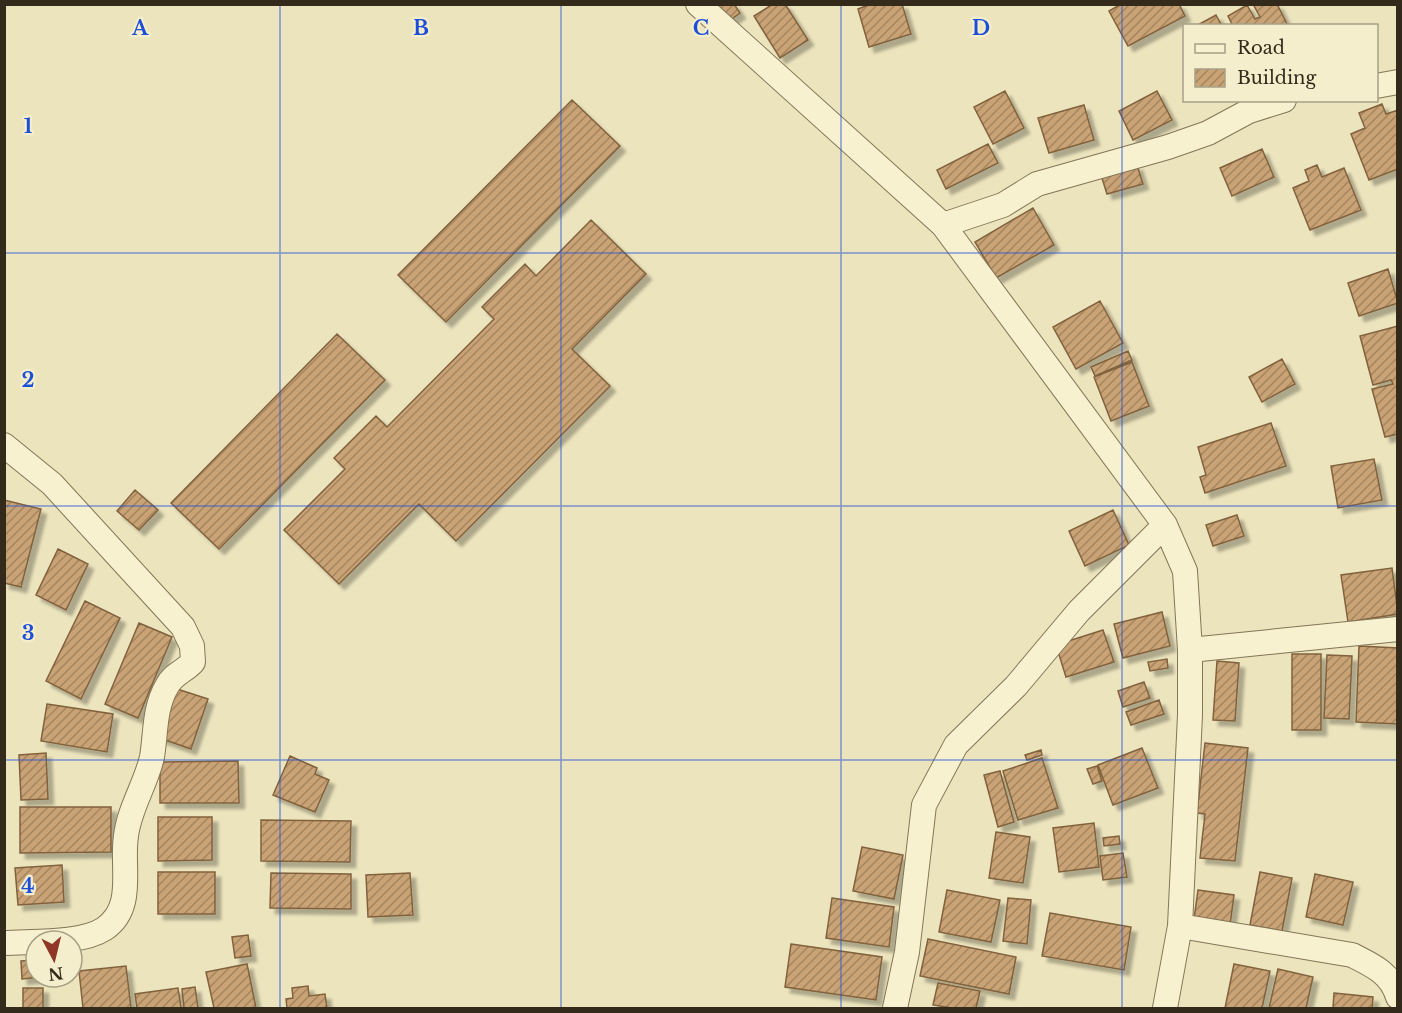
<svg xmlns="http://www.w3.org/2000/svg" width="1402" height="1013" viewBox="0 0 1402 1013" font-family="'Libre Baskerville',serif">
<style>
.building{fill:url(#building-hatch);stroke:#81623e;stroke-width:1.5;filter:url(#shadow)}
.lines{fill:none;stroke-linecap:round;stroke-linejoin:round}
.minor-casing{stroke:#837557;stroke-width:26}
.minor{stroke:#f7f1d0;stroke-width:24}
.grid{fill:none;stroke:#1d4ed8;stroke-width:1.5;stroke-opacity:0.55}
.grid-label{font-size:20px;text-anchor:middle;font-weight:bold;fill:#1d4ed8;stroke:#f4eecc;stroke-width:4.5;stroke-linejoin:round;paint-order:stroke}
</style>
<defs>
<pattern id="building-hatch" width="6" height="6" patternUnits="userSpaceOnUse" patternTransform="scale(1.5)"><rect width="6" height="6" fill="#c9a374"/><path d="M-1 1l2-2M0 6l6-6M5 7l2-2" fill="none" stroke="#a4855e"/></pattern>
<filter id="shadow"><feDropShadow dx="5.5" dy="5.5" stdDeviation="1.5" flood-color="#0004"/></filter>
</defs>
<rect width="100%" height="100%" fill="#ece4bd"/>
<path class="building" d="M712,4h22l6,9 -14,10z
M773,4h12l23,36 -28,18 -26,-42z
M871,4h31l9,30 -42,13 -11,-38z
M1121,4h58l6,12 -57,30 -19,-35z
M1253,4h24l11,22h-55l-5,-10 19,-11 8,14 5,-2z
M1216,15l6,11h-26z
M1005,91l19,37 -31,16 -19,-37z
M1157,91l15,29 -39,20 -14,-29z
M572,100l48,46 -174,176 -48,-47z
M1382,104l4,10 12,-4v59l-29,11 -18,-46 14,-6 -6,-15z
M1084,105l10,35 -45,13 -11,-35z
M988,144l10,19 -52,26 -9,-19z
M1262,149l12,28 -42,19 -12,-28z
M1137,165l6,19 -36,10 -6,-19z
M1317,165l5,12 22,-9 17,42 -51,20 -17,-42 16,-7 -4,-11z
M1033,208l21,37 -58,33 -21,-36z
M591,220l55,54 -74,75 38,37 -154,155 -37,-37 -80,80 -55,-54 61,-61 -11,-11 42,-42 11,11 107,-108 -12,-12 43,-43 11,12z
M1388,269l10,34 -39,13 -11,-33z
M1100,301l23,42 -47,26 -23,-42z
M1398,326v108l-13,3 -13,-48 21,-5 -2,-4 -18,5 -13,-49z
M337,334l48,46 -166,169 -48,-46z
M1128,351l4,9 -37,16 -4,-9z
M1282,359l13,25 -33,18 -13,-25z
M1132,362l17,44 -38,15 -17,-44z
M1271,423l15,43 -81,27 -5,-16 6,-2 -8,-28z
M1374,459l8,41 -44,8 -7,-42z
M135,490l23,20 -19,20 -22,-19z
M4,500l37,9 -20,78 -17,-4z
M1113,510l16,35 -44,21 -16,-35z
M1237,515l7,21 -31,10 -7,-21z
M58,549l30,15 -22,46 -30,-15z
M1392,568l6,46 -50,8 -7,-47z
M85,601l35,17 -39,81 -35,-18z
M1162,612l8,34 -47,12 -9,-34z
M139,623l33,14 -34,81 -33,-14z
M1103,630l11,32 -48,15 -10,-32z
M1359,646l39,2v76l-42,-2z
M1292,654h29v76h-29z
M1327,655l25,1 -3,63 -25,-1z
M1167,659l1,9 -18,3 -2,-9z
M1217,661l22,2 -4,58 -22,-1z
M1144,682l6,16 -27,9 -5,-16z
M171,687l37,12 -17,50 -37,-13z
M1159,700l5,14 -33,11 -5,-13z
M47,704l66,10 -6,38 -66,-11z
M1205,743l43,5 -13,113 -35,-3 5,-44 -8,-1z
M1142,748l16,40 -45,17 -15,-40z
M1041,750l1,5 -15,5 -2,-5z
M46,753l2,46 -27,1 -2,-45z
M290,756l27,12 -2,6 14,6 -14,32 -42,-17z
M1042,758l16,50 -40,12 -15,-49z
M238,761l1,42h-79v-41z
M1097,766l5,15 -9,3 -6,-15z
M1000,771l14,51 -16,5 -14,-52z
M20,807h91v45l-91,1z
M158,817h54v43l-54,1z
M261,820l90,1 -1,41 -89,-1z
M1094,823l5,44 -40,5 -6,-44z
M996,832l34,5 -7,46 -34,-5z
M1119,836l1,8 -16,2 -1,-8z
M862,847l41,8 -9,44 -41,-8z
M1123,853l4,24 -24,3 -3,-24z
M62,865l2,37 -46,3 -3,-37z
M158,872h57v42h-57z
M1260,872l32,6 -10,53 -32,-6z
M271,873l80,1v35l-81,-1z
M410,873l3,42 -45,2 -2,-42z
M1315,874l38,8 -10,43 -37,-8z
M947,890l53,10 -9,42 -52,-10z
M1198,890l36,5 -4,30 -36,-6z
M832,898l62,9 -5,40 -63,-9z
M1008,898l23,2 -4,44 -24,-3z
M1050,913l81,14 -7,43 -82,-14z
M248,935l3,21 -16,2 -3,-21z
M928,939l88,18 -7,37 -89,-18z
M791,944l91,13 -6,43 -91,-13z
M36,960v17h8l-22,2 -1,-18z
M247,964l9,44h-42l-8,-36z
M1234,964l36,7 -8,37h-37z
M126,966l5,42h-48l-4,-37z
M1278,969l35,8 -7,31h-37z
M938,983l42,8 -4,17h-24l-19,-3z
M308,986l1,10 16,-2 2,14h-40l-1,-9 7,-1 -1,-10z
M195,987l3,21h-14l-2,-19z
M23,988h20v20h-20z
M178,988l3,20h-44l-2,-14z
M1334,993l39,4 -1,11h-39z"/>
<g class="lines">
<defs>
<path id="minor" d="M698,4l245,221 222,300 20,46 5,79v65l-10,211 -15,82
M1376,86l22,-4
M943,225l60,-20 34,-21 131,-37 40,-14 41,-22 35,-11
M4,445l48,39 131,143 9,19 1,16c-8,9 -20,12 -26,24 -13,22 -11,47 -15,71 -6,27 -23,52 -26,79 -5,31 10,72 -22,93 -23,15 -72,12 -100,14
M1190,650l208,-21
M1180,926l172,29c20,10 39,18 46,42
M895,1008l12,-56 17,-147 32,-60 60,-59 63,-75 86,-86"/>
</defs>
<use href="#minor" class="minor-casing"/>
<use href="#minor" class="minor"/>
</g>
<path class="grid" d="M280,4v1004M561,4v1004M841,4v1004M1122,4v1004M4,253h1394M4,506h1394M4,760h1394"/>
<g class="grid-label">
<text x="140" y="35">A</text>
<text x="421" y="35">B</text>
<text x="701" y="35">C</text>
<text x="981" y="35">D</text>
<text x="28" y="133">1</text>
<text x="28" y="387">2</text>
<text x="28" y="640">3</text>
<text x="28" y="893">4</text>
</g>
<rect width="1402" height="1013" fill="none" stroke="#332a1b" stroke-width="12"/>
<rect x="1183" y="24" width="195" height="78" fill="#f4eecc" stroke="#a7a085" stroke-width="1.5"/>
<rect x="1195" y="44" width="30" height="9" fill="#f7f1d0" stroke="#a7a085" stroke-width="1.5"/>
<text x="1237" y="54" font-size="18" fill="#332a1b">Road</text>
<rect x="1195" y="69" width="30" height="18" fill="url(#building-hatch)" stroke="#a7a085" stroke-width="1.5"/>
<text x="1237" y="84" font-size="18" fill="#332a1b">Building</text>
<g transform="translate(54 959) rotate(173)"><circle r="28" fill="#f4eecc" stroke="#a7a085" stroke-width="1.5"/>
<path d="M0-4.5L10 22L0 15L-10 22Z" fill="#903629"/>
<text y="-9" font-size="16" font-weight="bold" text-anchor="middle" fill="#332a1b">N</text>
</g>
</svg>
